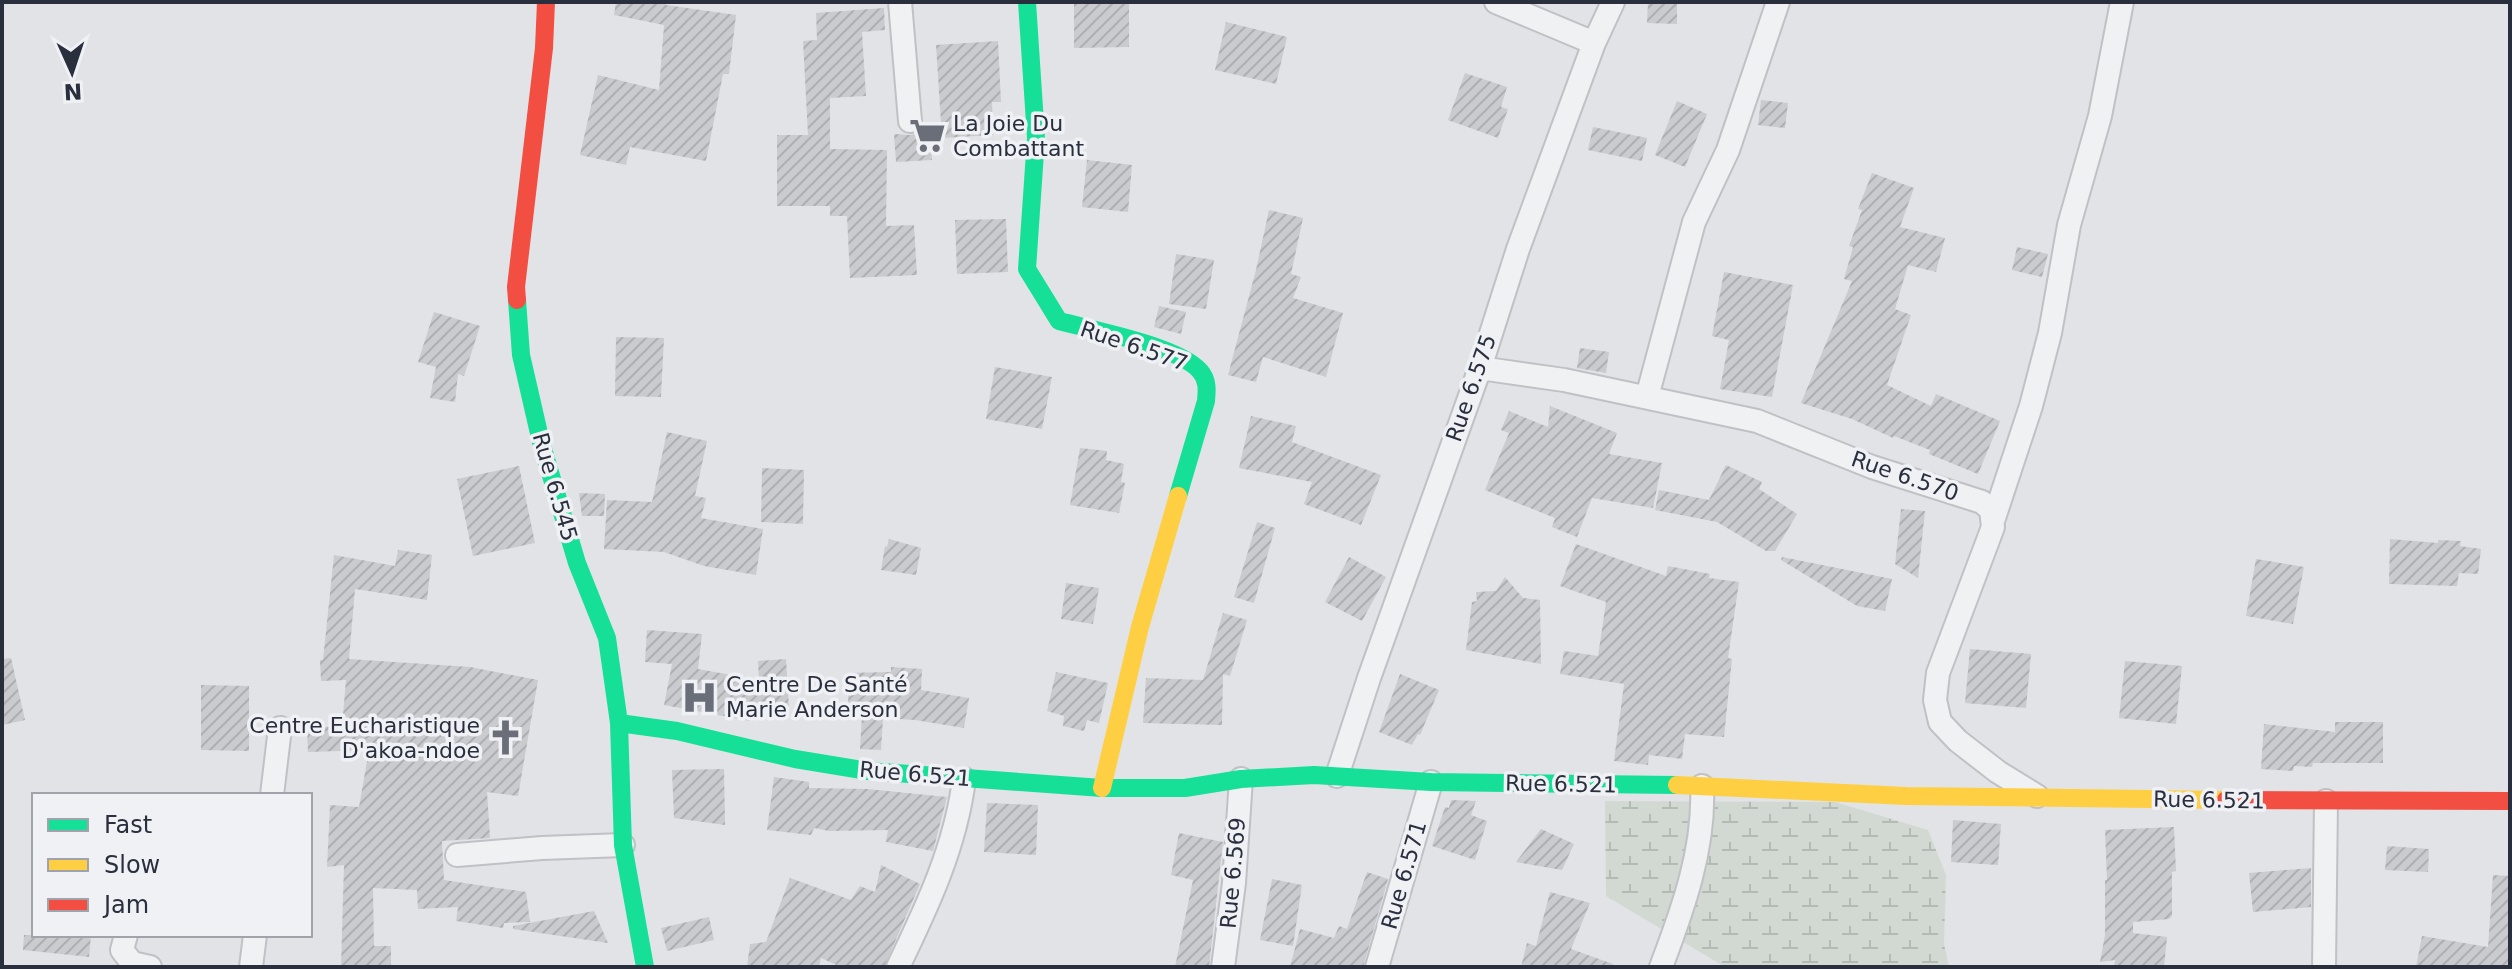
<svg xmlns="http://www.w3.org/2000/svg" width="2512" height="969" viewBox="0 0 2512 969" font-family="'DejaVu Sans',sans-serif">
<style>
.wetland{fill:url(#wetland-marsh)}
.building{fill:url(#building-hatch)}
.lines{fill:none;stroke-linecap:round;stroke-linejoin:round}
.street-casing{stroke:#c0c1c4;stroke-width:26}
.street{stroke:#f0f1f3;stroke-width:22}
.fast{stroke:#16e098;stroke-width:18}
.slow{stroke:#ffcf43;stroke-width:18}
.jam{stroke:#f24e42;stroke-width:18}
.labels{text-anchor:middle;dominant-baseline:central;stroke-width:7;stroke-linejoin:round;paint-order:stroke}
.poi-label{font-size:22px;fill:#2a2f3e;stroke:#eff1f5;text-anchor:start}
.street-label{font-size:22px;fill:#2a2f3e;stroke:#eff1f5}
</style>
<defs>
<pattern id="wetland-marsh" width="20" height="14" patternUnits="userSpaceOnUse" patternTransform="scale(2)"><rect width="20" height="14" fill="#d2d9d2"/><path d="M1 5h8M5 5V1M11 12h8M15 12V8" fill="none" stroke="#b4bbb5"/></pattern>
<pattern id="building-hatch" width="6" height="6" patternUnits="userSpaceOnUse" patternTransform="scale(2)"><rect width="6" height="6" fill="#cacbce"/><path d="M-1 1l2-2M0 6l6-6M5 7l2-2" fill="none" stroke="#aeafb2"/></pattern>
</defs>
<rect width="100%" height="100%" fill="#e2e3e6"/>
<path class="wetland" d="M1605,801l230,1 93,28 18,45 -2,69 5,23h-224l-119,-71z"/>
<path class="building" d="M616,2h50v3l70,10 -7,59h-6l-17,87 -76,-14 -4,18 -46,-10 18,-80 61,15 5,-65 -50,-10z
M1074,2h55v45l-55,1z
M1648,2h29v22l-30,-1z
M884,8l1,22 -23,2 4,64 -36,2v51l57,1 -1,76 28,-1 3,50 -67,3 -3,-62h-17v-10h-53v-71h31l-5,-94 14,-1 -1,-27z
M1226,22l61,15 -11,47 -61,-14z
M998,41l3,61h-9l1,33 -51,3 -6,-93z
M1465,73l42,14 -6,20 7,2 -10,29 -50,-18z
M1761,100l27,3 -3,25 -27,-3z
M1677,101l30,13 -22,53 -30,-12z
M1593,127l54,11 -5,23 -54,-11z
M930,131l2,29 -36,2 -2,-28 16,1z
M1087,160l45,5 -4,47 -46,-5z
M1872,173l42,15 -14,39 45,11 -9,34 -28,-7 -13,44 16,6 -24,70 44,21 5,-12 64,27 -22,53 -49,-20 1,-4 -36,-14 -1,2 -41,-19 -51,-16 51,-122 -8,-2 9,-32 -4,-1 13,-36 -4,-1z
M1269,210l34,8 -12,56 10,3 -8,21 50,15 -17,64 -63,-20 -7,25 -28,-7 28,-105z
M1006,219l2,53 -51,2 -2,-54z
M2017,247l31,7 -6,23 -30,-7z
M1176,254l38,6 -8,49 -37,-5z
M1724,272l69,13 -21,112 -52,-8 9,-49 -17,-4z
M1159,306l27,6 -5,22 -27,-7z
M434,312l46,14 -16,50 -6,-2 -3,28 -25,-4 6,-31 -18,-5z
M616,337l48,1 -3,59 -46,-1z
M1580,348l29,4 -3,21 -29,-5z
M995,367l57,10 -10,52 -56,-10z
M1550,406l67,27 -8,21 53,9 -9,45 -61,-10 -15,39 -25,-10 3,-9 -70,-28 24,-57 -8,-3 8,-19 39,16z
M1251,416l45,10 -4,16 89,33 -20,50 -57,-21 8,-22 -73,-14z
M667,432l40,9 -12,55 11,2 -5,20 62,11 -7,46 -52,-9 -40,-14 -60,-3 3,-49 45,2z
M1080,448l27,3 -1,9 18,4 -3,18 4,1 -6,30 -49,-8z
M1726,465l36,17 -3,7 38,25 -22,37h-9l-49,-29 -62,-12 4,-20 50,10z
M519,466l16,77 -62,13 -16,-77z
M762,468l42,2 -1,54 -42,-2z
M579,493l26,1 -1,22h-22z
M1901,509l24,2 -7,67 -23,-14z
M1257,522l18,6 -21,75 -20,-6z
M889,539l32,9 -5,27 -35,-5 4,-24 2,1z
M2390,539l48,4v-3l23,1 -1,5 21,3 -3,25 -19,-1 -2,13 -68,-2z
M1576,544l90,32 2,-10 42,8 -1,4 30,4 -11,76 4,1 -8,78 -39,-3 -3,25 -33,-4 -1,10 -34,-4 10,-77 -64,-10 4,-23 34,5 8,-54 -46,-16z
M398,550l34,5 -5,45 -72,-11 -6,70 121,8 68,13 -20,116 -31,-4 3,46 -48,3 2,39 82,12 4,30 -26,1 -1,5 -47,-7 2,-14 -40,2 -1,-19 -44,-2 1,58h17v21h-50l3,-102 -17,2 3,-62 29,2 10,-57 -61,2 -1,-24 35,-2 4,-46 -25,1 -1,-21h3l11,-105 61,11z
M1349,557l37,20 -24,44 -37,-19z
M1782,557l110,22 -7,32 -28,-5 -76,-46z
M2256,559l48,8 -11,57 -47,-8z
M1505,577l18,21 17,2 1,64 -75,-14 6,-48 5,-1 -1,-9 20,-1z
M1066,583l33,5 -6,36 -32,-5z
M1223,613l24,7 -17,56 -7,-2 -1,51 -79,-2 3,-45 57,2z
M647,630l55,4 -4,35 61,11 -1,-19 28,-2 3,50 -37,2 -2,10 -86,-16 8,-41 -27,-2z
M1970,649l61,5 -5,54 -61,-5z
M11,658l14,62 -23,5v-66z
M2125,661l57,5 -6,58 -57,-6z
M891,667l31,2 -1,21 48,8 -5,30 -49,-8 -32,-2 -2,32 -21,-1 2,-33h-13l-2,-43 44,-1z
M1056,672l52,11 -9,40 -12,-3 -3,11 -21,-5 1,-10 -17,-5z
M1400,674l39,16 -19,45 -2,-1 -6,11 -33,-13z
M201,685l48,1v65l-48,-1z
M2335,722h48v41h-70l-1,4 -18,-1 -1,5 -32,-2 3,-45 71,8z
M724,769l1,56 -51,-7 -2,-48z
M774,777l35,5v6l58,1 80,8 -14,54 -47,-9 2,-12 -59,1 -15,-3 -3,7 -44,-5z
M1451,800l25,1 -5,14 16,6 -12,39 -43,-14 13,-39 4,1z
M987,803l51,2 -2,50 -52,-3z
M1953,820l48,4 -3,41 -47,-3z
M2174,827l2,44 -4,1v44l-3,3 -36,3v11l34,4 -3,30h-50l1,-7 -15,2 5,-27v-55h2l-2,-50z
M1541,829l33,15 -12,26 -46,-8z
M1179,833l44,9 -14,125h-34l18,-87 -22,-5z
M2387,846l42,3 -1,23 -43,-2z
M881,865l39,19 -36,83h-43l-20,-9 -2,9h-72l3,-23 16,-2 24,-64 61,22 9,-14 15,6z
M2311,868v39l-58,5 -4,-39z
M1367,872l21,7 -25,88h-73l10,-38 34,9 5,-12 8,3z
M2493,875l17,1v91h-94l6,-31 66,11z
M1272,879l30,6 -9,61 -33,-6z
M1550,892l40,11 -19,46 42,15 -1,3h-91l6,-24 9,3z
M594,911l14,32 -95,-14v-3z
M709,917l5,23 -47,11 -6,-23z
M24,935h67l-2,22 -66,-7z"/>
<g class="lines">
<defs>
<path id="street" d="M900,2l10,119
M1496,2l98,41
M1480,368l84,12 193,41 115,46 110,35 9,8 2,17 -55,146 -3,27 5,22 18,19 40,31 39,24
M1647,397l47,-175 34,-72 50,-148
M1994,518l37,-112 19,-73 19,-108 31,-109 22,-114
M1337,776l32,-98 111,-310 38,-119 76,-206 19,-41
M272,795l8,-67
M457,855l85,-7 81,-3
M126,935l-4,15 10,13 18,4
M251,967l4,-32
M898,967c29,-60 58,-121 66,-188
M1223,967l11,-84 7,-104
M1377,967l54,-185
M1661,967c22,-58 44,-119 41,-181
M2324,967l2,-166"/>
</defs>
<use href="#street" class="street-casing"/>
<use href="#street" class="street"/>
<path class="fast" d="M1027,2l9,136 -9,131 32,52c34,9 119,25 141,50 8,9 7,19 6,30l-28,95
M517,300l4,55 20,87 36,121 30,75 12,85 4,122 22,122
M619,723l58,8 118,28 73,12 234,17h83l56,-9 73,-4 117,7 246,3"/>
<path class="slow" d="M1677,785l229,11 320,4
M1102,788l38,-161 38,-131"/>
<path class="jam" d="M517,300l-1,-13 28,-239 2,-46
M2226,800l284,1"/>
</g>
<defs>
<symbol id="supermarket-bare" viewBox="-9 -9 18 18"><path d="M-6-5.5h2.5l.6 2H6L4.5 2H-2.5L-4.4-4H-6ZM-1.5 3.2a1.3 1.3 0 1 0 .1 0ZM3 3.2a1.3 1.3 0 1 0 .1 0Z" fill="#6a6e79" stroke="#eff1f5" stroke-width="2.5" paint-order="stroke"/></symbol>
<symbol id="hospital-bare" viewBox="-9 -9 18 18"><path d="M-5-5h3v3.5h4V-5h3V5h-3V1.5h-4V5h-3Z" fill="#6a6e79" stroke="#eff1f5" stroke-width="2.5" paint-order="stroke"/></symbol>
<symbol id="church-bare" viewBox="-9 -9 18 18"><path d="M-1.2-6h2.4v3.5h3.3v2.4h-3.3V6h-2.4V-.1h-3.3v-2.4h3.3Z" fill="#6a6e79" stroke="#eff1f5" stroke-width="2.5" paint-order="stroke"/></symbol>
</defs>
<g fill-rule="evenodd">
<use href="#supermarket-bare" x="902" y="110" width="51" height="51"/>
<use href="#hospital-bare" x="674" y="672" width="51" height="51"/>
<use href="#church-bare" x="480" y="712" width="51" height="51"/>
</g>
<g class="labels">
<g class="poi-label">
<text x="953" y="123">La Joie Du<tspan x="953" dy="25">Combattant</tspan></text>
<text x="726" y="684">Centre De Santé<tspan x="726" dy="25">Marie Anderson</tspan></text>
<text x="480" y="725" text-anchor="end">Centre Eucharistique<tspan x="480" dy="25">D'akoa-ndoe</tspan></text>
</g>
<g class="street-label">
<text transform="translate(1134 346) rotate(19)">Rue 6.577</text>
<text transform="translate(1471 388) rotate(-71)">Rue 6.575</text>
<text transform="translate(1905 476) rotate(19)">Rue 6.570</text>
<text transform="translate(555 487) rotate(74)">Rue 6.545</text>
<text transform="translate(915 774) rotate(5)">Rue 6.521</text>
<text transform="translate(1561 784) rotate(1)">Rue 6.521</text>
<text transform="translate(2209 800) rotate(1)">Rue 6.521</text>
<text transform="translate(1233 873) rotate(-85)">Rue 6.569</text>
<text transform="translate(1404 875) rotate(-74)">Rue 6.571</text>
</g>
</g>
<rect width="2512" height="969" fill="none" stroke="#2a2f3e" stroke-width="8"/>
<rect x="32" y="793" width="280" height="144" fill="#eff1f5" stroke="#a0a3ac" stroke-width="2"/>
<rect x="48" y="819" width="40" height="12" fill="#16e098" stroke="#a0a3ac" stroke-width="2"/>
<text x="104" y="833" font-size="24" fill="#2a2f3e">Fast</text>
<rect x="48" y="859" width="40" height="12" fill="#ffcf43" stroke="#a0a3ac" stroke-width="2"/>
<text x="104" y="873" font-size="24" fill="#2a2f3e">Slow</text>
<rect x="48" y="899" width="40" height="12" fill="#f24e42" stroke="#a0a3ac" stroke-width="2"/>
<text x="104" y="913" font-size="24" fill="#2a2f3e">Jam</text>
<g transform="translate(72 72) rotate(177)" stroke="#eff1f5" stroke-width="6" paint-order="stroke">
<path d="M0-6L14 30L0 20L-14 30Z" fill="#2a2f3e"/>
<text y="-12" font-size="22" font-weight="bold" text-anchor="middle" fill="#2a2f3e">N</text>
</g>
</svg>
